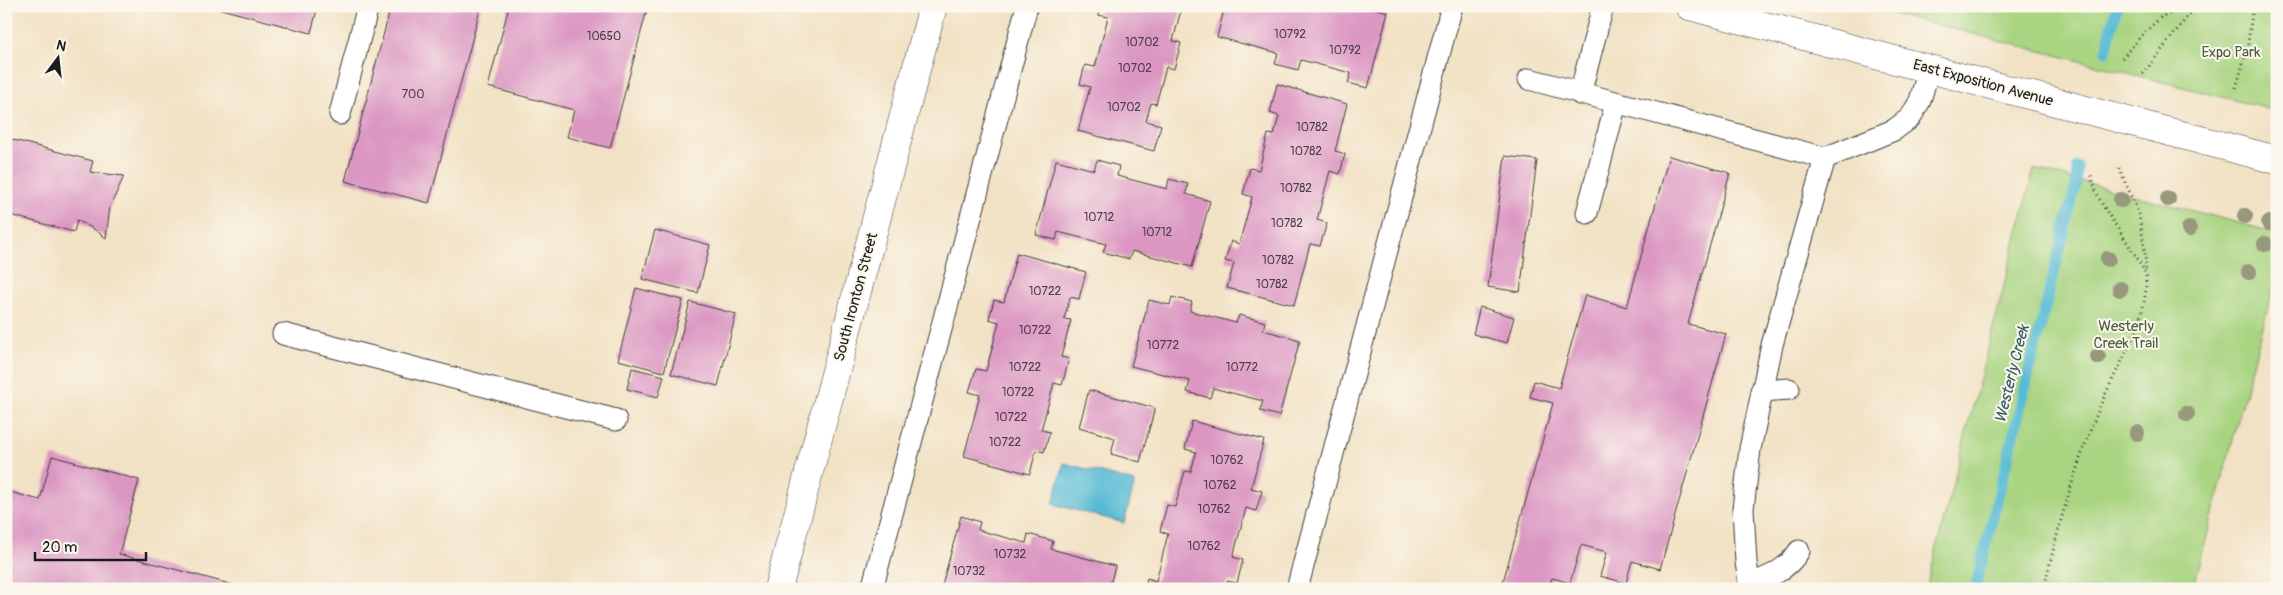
<svg xmlns="http://www.w3.org/2000/svg" width="2283" height="595" viewBox="0 0 2283 595" font-family="Pangolin,sans-serif">
<style>
.green{fill:#a9d481;stroke:#62784e}
.water{fill:#58bbd6;stroke:#3a6c79}
.lines{fill:none;stroke-linecap:round;stroke-linejoin:round}
.stream{stroke:#58bbd6;stroke-width:11}
.building{fill:#db97c2}
.service-casing{stroke:#3c3a35;stroke-width:23}
.minor-casing{stroke:#3c3a35;stroke-width:29}
.tertiary-casing{stroke:#3c3a35;stroke-width:29}
.path{stroke:#3c3a35;stroke-width:3;stroke-dasharray:1 4;stroke-linecap:butt}
.service{stroke:#fff;stroke-width:21}
.minor{stroke:#fff;stroke-width:28}
.tertiary{stroke:#fff;stroke-width:28}
.tree{fill:#97987b}
.labels{text-anchor:middle;dominant-baseline:central;stroke-width:4;stroke-linejoin:round;paint-order:stroke}
.number-label{font-size:12px;fill:#4c3b46}
.park-label{font-size:15px;fill:#4d5c3f;stroke:#fbf7ec}
.street-label{font-size:15px;fill:#1c1c1c;stroke:#fbf7ec}
.water-label{font-size:16px;font-style:italic;fill:#345c66;stroke:#fbf7ec}
</style>
<rect width="100%" height="100%" fill="#fbf7ec"/>
<filter id="ink" filterUnits="userSpaceOnUse"><feTurbulence type="fractalNoise" baseFrequency=".02" numOctaves="2"/><feDisplacementMap in="SourceGraphic" scale="10" xChannelSelector="R" yChannelSelector="G"/><feConvolveMatrix kernelMatrix="1 2 1 2 8 2 1 2 1" color-interpolation-filters="sRGB"/></filter>
<filter id="wash" filterUnits="userSpaceOnUse"><feTurbulence type="fractalNoise" baseFrequency=".0096" numOctaves="4" result="noise"/><feDisplacementMap in="SourceGraphic" scale="20" xChannelSelector="R" yChannelSelector="G"/><feGaussianBlur stdDeviation="1.12" result="paint"/><feColorMatrix in="noise" values="0 0 0 0 0 0 0 0 0 0 0 0 0 0 0 0 0 1.4 0 .05"/><feComposite in="paint" operator="in"/></filter>
<g filter="url(#wash)">
<rect width="100%" height="100%" fill="#f2e2c5"/>
<path class="green" d="M1863,6h414v105z
M2034,169l243,64v41l-84,315h-267z"/>
<path class="water" d="M1064,463l71,19 -11,41 -71,-19z"/>
<g class="lines">
<path class="stream" d="M2106,51l11,-45
M1975,589l101,-405 1,-17"/>
</g>
<g id="blocks">
<path class="building" d="M210,6h108l-7,27z
M391,6h90l-52,197 -84,-22z
M509,6h139l-38,142 -43,-11 7,-27 -86,-23z
M1100,6h82l-9,35 8,2 -7,26 -8,-2 -10,37 -5,-1 -5,18 15,4 -7,26 -76,-20 12,-44 -10,-3 5,-19 10,2 13,-50 -10,-2z
M1225,6h141l22,6 -20,76 -20,-5 3,-10 -50,-13 -3,10 -23,-6 3,-11 -61,-16z
M1277,84l70,20 -12,47 10,3 -5,20 -10,-3 -13,49 10,3 -7,23 -10,-2 -16,61 -67,-17 7,-25 -9,-2 6,-20 8,3 13,-47 -9,-3 7,-26 9,2 9,-36 6,1 5,-19 -9,-3z
M6,138l87,23 -3,11 34,4 -14,31 -4,31 -9,-7 -20,-11 -3,12 -68,-18z
M1505,156l32,4 -17,132 -32,-5z
M1669,156l61,17 -42,151 38,10 -66,235 -28,-8 -6,22 -26,-7 7,-24 -26,-7 -11,38 -18,-5 -4,11h-47l52,-186 -23,-6 4,-16 25,7 26,-93 42,12z
M1056,160l38,10 3,-10 22,6 -2,10 50,13 2,-10 19,5 -2,10 24,7 -18,66 -60,-16 -3,8 -26,-7 3,-8 -48,-12 -2,8 -20,-5z
M655,230l55,15 -12,48 -56,-14z
M1017,253l69,19 -7,27 -9,-2 -6,22 7,1 -10,37 8,2 -7,26 -8,-2 -13,47 9,2 -6,20 -8,-2 -6,24 -66,-18 16,-61 -11,-3 7,-23 10,2 13,-49 -10,-3 5,-19 10,2z
M636,288l47,12 -19,72 -46,-12z
M1172,297l20,5 -2,9 46,12 3,-8 26,7 -2,8 37,10 -21,76 -19,-5 3,-10 -50,-13 -3,10 -23,-6 3,-11 -59,-15 18,-66 21,5z
M690,302l46,12 -18,72 -47,-12z
M1480,307l34,10 -7,26 -34,-9z
M632,368l32,8 -6,21 -31,-8z
M1089,390l66,18 -15,54 -29,-8 4,-16 -36,-11z
M1192,421l72,19 -13,48 11,3 -6,20 -10,-3 -13,49 10,3 -6,23 -10,-2 -2,8h-80l2,-11 9,3 12,-47 -8,-3 7,-26 8,2 10,-36 6,1 5,-20 -11,-3z
M52,456l87,24 -20,74 129,35h-242v-98l34,9z
M961,516l19,6 -2,8 48,13 2,-9 25,7 -2,8 64,17 -6,23h-168z"/>
</g>
</g>
<g filter="url(#ink)">
<use href="#blocks" fill-opacity="0" stroke="#3c3a35" stroke-width="1"/>
<g class="lines">
<defs>
<path id="service" d="M1529,79l296,79 69,-28 16,-12 10,-17 9,-33
M1580,94l23,-88
M340,114l28,-108
M1587,213l29,-110
M283,334l333,86
M1761,391l28,-2
M1750,584c20,-7 37,-14 49,-33
M872,589l155,-583
M1297,589l155,-583
M1750,589l-4,-27 -3,-53 7,-60 22,-104 53,-187"/>
<path id="minor" d="M778,589l155,-583"/>
<path id="tertiary" d="M1689,6l588,154"/>
</defs>
<use href="#service" class="service-casing"/>
<use href="#minor" class="minor-casing"/>
<use href="#tertiary" class="tertiary-casing"/>
<path class="path" d="M2122,58l19,-22 21,-20 34,-10
M2143,74l51,-66
M2236,88l11,-38 6,-44
M2119,168l20,46 6,38 1,21
M2044,589c14,-63 32,-126 57,-185 18,-42 47,-81 45,-128 -1,-10 -38,-60 -45,-74 -5,-9 -8,-19 -10,-29"/>
<use href="#service" class="service"/>
<use href="#minor" class="minor"/>
<use href="#tertiary" class="tertiary"/>
</g>
<g class="tree">
<circle cx="2168" cy="199" r="8"/>
<circle cx="2121" cy="200" r="8"/>
<circle cx="2245" cy="216" r="8"/>
<circle cx="2269" cy="223" r="8"/>
<circle cx="2189" cy="229" r="8"/>
<circle cx="2265" cy="244" r="8"/>
<circle cx="2108" cy="259" r="8"/>
<circle cx="2249" cy="272" r="8"/>
<circle cx="2120" cy="289" r="8"/>
<circle cx="2098" cy="357" r="8"/>
<circle cx="2187" cy="414" r="8"/>
<circle cx="2137" cy="433" r="8"/>
</g>
</g>
<g class="labels">
<g class="number-label">
<text x="1290" y="34">10792</text>
<text x="604" y="36">10650</text>
<text x="1142" y="42">10702</text>
<text x="1345" y="50">10792</text>
<text x="1135" y="68">10702</text>
<text x="413" y="94">700</text>
<text x="1124" y="107">10702</text>
<text x="1312" y="127">10782</text>
<text x="1306" y="151">10782</text>
<text x="1296" y="188">10782</text>
<text x="1099" y="217">10712</text>
<text x="1287" y="223">10782</text>
<text x="1157" y="232">10712</text>
<text x="1278" y="260">10782</text>
<text x="1272" y="284">10782</text>
<text x="1045" y="291">10722</text>
<text x="1035" y="330">10722</text>
<text x="1163" y="345">10772</text>
<text x="1025" y="367">10722</text>
<text x="1242" y="367">10772</text>
<text x="1018" y="392">10722</text>
<text x="1011" y="417">10722</text>
<text x="1005" y="442">10722</text>
<text x="1227" y="460">10762</text>
<text x="1220" y="485">10762</text>
<text x="1214" y="509">10762</text>
<text x="1204" y="546">10762</text>
<text x="1010" y="554">10732</text>
<text x="969" y="571">10732</text>
</g>
<g class="park-label">
<text x="2231" y="52">Expo Park</text>
<text x="2126" y="326">Westerly<tspan x="2126" dy="17">Creek Trail</tspan></text>
</g>
<g class="street-label">
<text transform="translate(1983 83) rotate(15)">East Exposition Avenue</text>
<text transform="translate(856 297) rotate(-75)">South Ironton Street</text>
</g>
<g class="water-label">
<text transform="translate(2012 374) rotate(-76)">Westerly Creek</text>
</g>
</g>
<rect width="2283" height="595" fill="none" stroke="#fbf7ec" stroke-width="25"/>
<g transform="translate(58 58) rotate(15)" stroke="#fbf7ec" stroke-width="4" paint-order="stroke">
<path d="M0-4L9 19L0 12L-9 19Z" fill="#1c1c1c"/>
<text y="-8" font-size="14" font-weight="bold" text-anchor="middle" fill="#1c1c1c">N</text>
</g>
<path d="M35 552v8h111v-8" fill="none" stroke="#1c1c1c" stroke-width="2.5"/>
<text x="42" y="552" font-size="15" fill="#1c1c1c" stroke="#fbf7ec" stroke-width="4" paint-order="stroke">20 m</text>
</svg>
